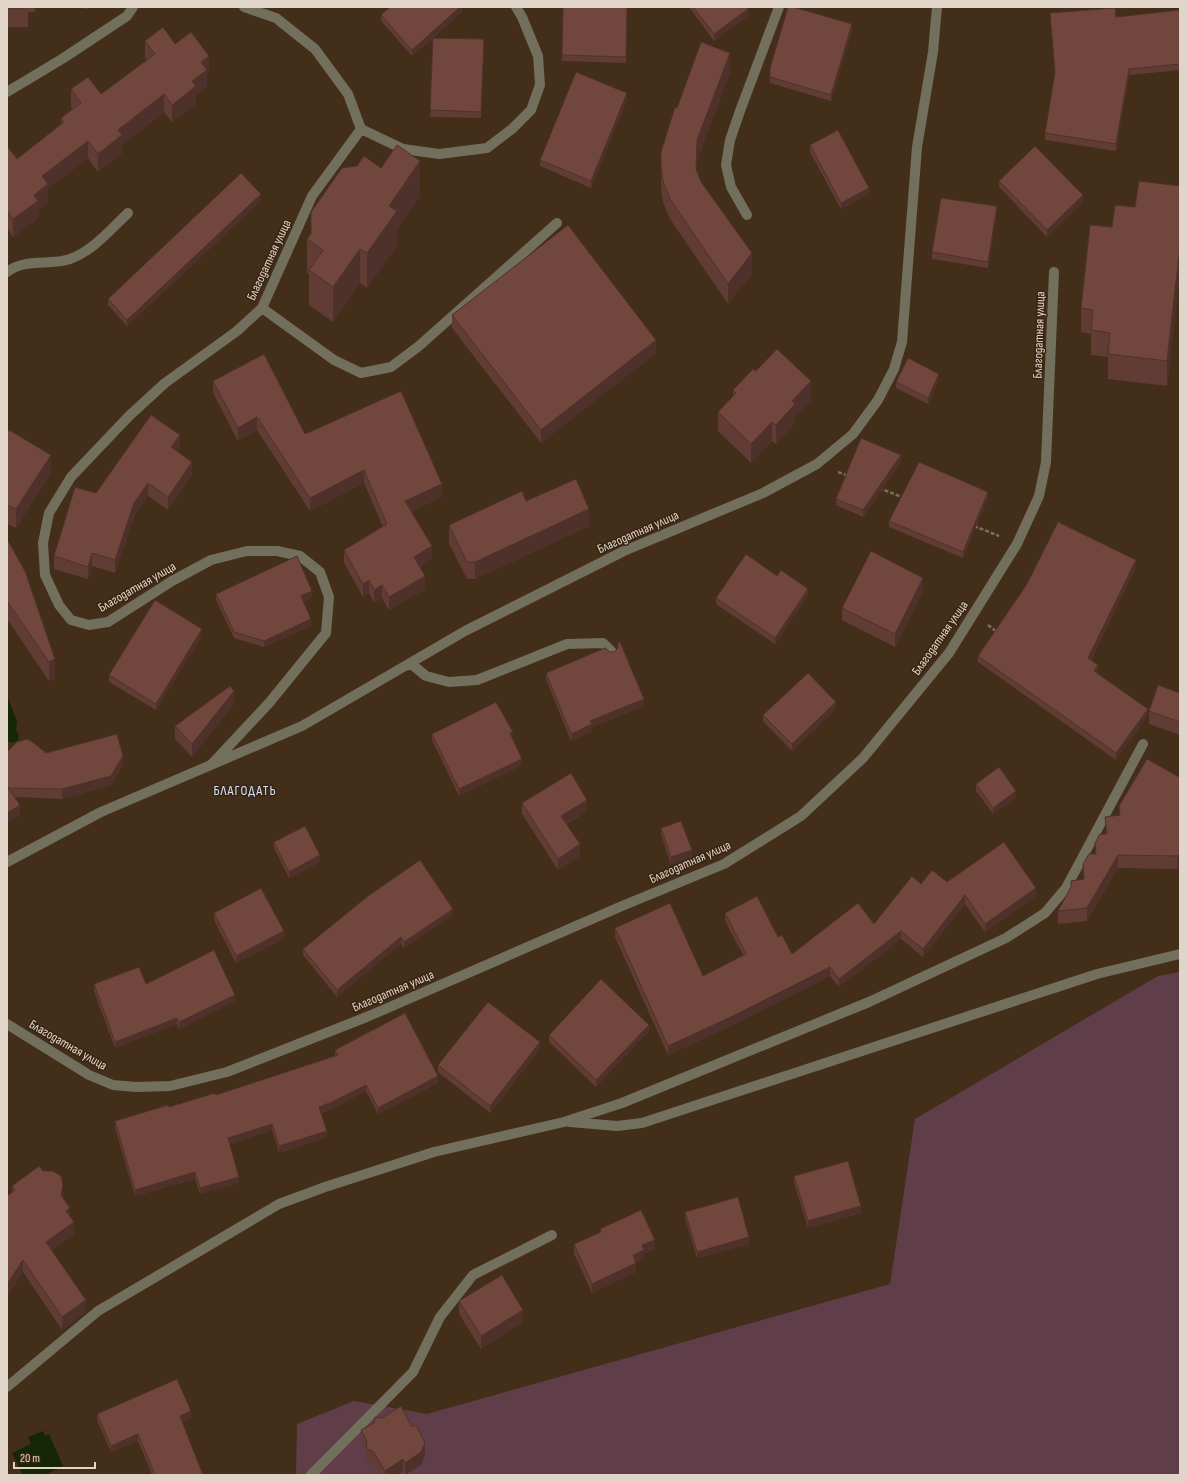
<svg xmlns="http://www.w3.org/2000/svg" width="1187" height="1482" viewBox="0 0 1187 1482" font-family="'Sofia Sans Condensed',sans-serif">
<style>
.green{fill:#603e49}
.water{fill:#152704}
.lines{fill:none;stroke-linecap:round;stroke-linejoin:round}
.path{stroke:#806e5d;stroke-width:2.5;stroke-dasharray:4 2;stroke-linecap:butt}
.minor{stroke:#726f5d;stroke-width:10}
.wall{fill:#613c34}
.shaded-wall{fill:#4f312b}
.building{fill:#71463d;stroke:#4f312b}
.labels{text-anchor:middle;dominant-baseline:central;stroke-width:3;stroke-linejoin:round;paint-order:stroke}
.street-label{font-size:13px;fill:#e1d4c8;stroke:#382410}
.neighbourhood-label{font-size:14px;letter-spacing:1px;fill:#d1e3fc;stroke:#382410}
</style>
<rect width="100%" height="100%" fill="#432e1a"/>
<path class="green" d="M1180,972v503h-884l1,-51 57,-23 73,13 463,-130 25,-165 243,-143z"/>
<path class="water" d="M7,696l10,25 -1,9 3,5 -1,5 -4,3 -7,-2z
M43,1431l2,5 4,-2 14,32 -18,9h-22l-11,-22 19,-9 -3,-7z"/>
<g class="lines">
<path class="path" d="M838,472l11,4
M879,488l25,10
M974,526l25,10
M988,625l9,7"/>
<path class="minor" d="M244,7l32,11 39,31 33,45 13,35 42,20 36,5 48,-6 25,-19 19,-19 9,-25 -2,-29 -16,-39 -6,-10
M7,92l55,-33 65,-43 6,-9
M747,215l-16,-28 -5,-22 4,-25 10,-29 39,-104
M7,272c18,-14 42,-6 63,-13 23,-8 41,-30 58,-46
M262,308l72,52 27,13 30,-6 28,-21 138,-123
M410,663l16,13 23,6 28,-2 90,-36 36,-1 9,9
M212,764l57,-61 57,-70 3,-36 -9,-25 -20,-16 -23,-5h-30l-36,9 -39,21 -64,41 -19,3 -18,-5 -12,-15 -14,-30 -2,-32 6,-30 22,-36 58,-61 36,-33 72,-52 25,-23 50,-112 49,-67
M7,862l94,-50 201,-86 163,-95 159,-80 139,-58 54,-29 36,-30 25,-34 16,-31 8,-27 15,-195 16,-95 4,-45
M7,1024l82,51 24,10 23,2 34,-1 57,-14 142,-56 253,-110 102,-42 77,-48 62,-58 86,-105 68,-109 22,-48 7,-34 8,-190
M570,1122l47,4 25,-3 455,-149 83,-20
M7,1387l91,-76 181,-107 46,-17 109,-35 130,-30 58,-19 247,-101 137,-64 39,-25 21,-25 77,-144
M311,1475l102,-103 27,-55 33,-42 79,-40"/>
</g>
<path class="wall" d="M7,7h28v5h-7v15h-21z
M76,7h15l-5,2z
M462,7v5l-29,26 51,1 -3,79 -51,-1 3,-79 -21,18 -31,-35v-6z
M563,7h64l-1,56 -64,-2z
M689,7h57l2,9 -34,25z
M1180,10v60l-51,5 -13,76 -71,-11v-7l10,-59 -5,-61 66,4z
M852,31l-21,70 -61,-18v-15z
M145,41l30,3 34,29 -2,2v12l-11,8v9l-24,18 -8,-10 -42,33v8l-24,19 -10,-14 -40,31v13l-10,8v8l-25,19 -6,-9v-82l10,13 44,-35v-6l12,-9 -2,-2v-18l30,5 46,-34 -2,-2z
M730,73l-33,87 -1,9 5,13 51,92 -24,30 -58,-85 -7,-17 -2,-15v-20l16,-59z
M627,100l-36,88 -51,-22v-6z
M810,145l59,49 -28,15 -31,-57z
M381,168l39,28 -23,33v16l-30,43 -7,-5 -27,39 -24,-17v-31l-2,-1v-34z
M999,181l84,21 -36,35 -48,-50z
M1180,186v86l-13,114 -59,-7v-22l-17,-2v-21l-10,-2v-24l31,-81 23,-20z
M261,201l-134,125 -19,-21v-6z
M997,213l-9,55 -56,-9v-7z
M452,315l204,38 -115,90 -89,-115z
M756,371l55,29 -16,17v6l-19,21 -4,-3 -21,22 -33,-32v-19l15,-16v-6z
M939,380l-11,24 -32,-16v-6z
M213,381l92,53 137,63 -31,14 21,48 -12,8 5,22 -36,21 -7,-12 -8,5 -5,-10 -6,4 -19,-34v-13l39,-23 -19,-44 -54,28 -53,-81 -19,11 -25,-48z
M7,433l44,40 -35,55 -9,-4z
M180,448l-3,4 15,23 -24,35 -20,-14 -14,20 -19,57 -23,-7 -4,13 -34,-10v-13l42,-63z
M901,462l-38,55 -27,-12v-6z
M988,498l-25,60 -74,-31v-6z
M526,501l63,25 -114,53h-8l-18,-36v-18z
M7,539l48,139 -6,3 -42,-62z
M1136,567l-45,93 7,12 -1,1 51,42 -32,45 -138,-98v-6z
M777,576l31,19 -33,49 -59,-40v-6z
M923,591l-28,56 -53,-27v-12z
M216,594l96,3 -9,5 8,24 -47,21 -30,-9 -18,-38z
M202,636l-46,74 -47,-28v-7z
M546,673l98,33 -52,21v4l-21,10 -25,-62z
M1180,693v42l-31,-11v-13z
M234,704l-42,53 -17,-18v-13z
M836,709l-44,42 -29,-30v-6z
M432,734l81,4 -1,1 10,26 -63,31 -27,-56z
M7,752l39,1 77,12 -12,20 -49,14 -47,-2 5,18 -13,8z
M1180,776v91l-3,2 -59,-1 -31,53 -29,3v-13l26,-31 -1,-16 12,-10v-11l11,-9 -1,-17 14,-1v-10l60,-29z
M976,784l40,14 -23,16 -17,-23z
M522,803l65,8 -20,13 13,32 -22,14 -36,-56z
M661,828l31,29 -21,7 -10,-29z
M274,842l46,20 -31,16 -15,-30z
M947,882l89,14 -51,36 -20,-28 -42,53 -22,-18 -62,48 -9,-11 -97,49 -65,30 -53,-118v-9l88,48 40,-21 -18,-34v-8l53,24 14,17 82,-30 47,-40z
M214,913l70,25 -48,25 -22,-43z
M453,915l-49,33 -3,-4 -64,53 -34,-42v-6z
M94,984h52l89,17 -56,28 -2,-5 -62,24 -21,-57z
M649,1031l-53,56 -47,-45v-7z
M540,1049l-50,64 -52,-41v-7z
M335,1050l103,33 -60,31 -12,-23 -34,18 -11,4 6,24 -48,16 -7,-23 -42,14 9,39 -39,11 -5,-15 -60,17 -20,-68v-7l101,-26 119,-39z
M794,1176l67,37 -53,15 -14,-45z
M12,1186l51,12 7,19 4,17 -22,16 34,62 -24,18 -39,-58 -11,-80z
M685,1212l64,32 -52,14 -12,-40z
M600,1229l55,20 -11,5v5l-8,3v10l-44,21 -18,-39v-10l26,-11z
M459,1301l64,21 -42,27 -22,-35z
M97,1414l94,4 -9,4 21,53h-51l-14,-34 -27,11 -14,-32z
M361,1430l64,26 -4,9 -15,10h-2l-1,-3 -5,3h-18l-7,-12 -7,-1v-11l-5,-8z"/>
<path class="shaded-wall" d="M460,7h2v5l-50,44v-6z
M748,9v7l-34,25v-7z
M852,24v7l-21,70v-6z
M730,53v20l-33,87 -1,29 1,-49z
M209,56v17l-2,2v12l-11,8v9l-24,18v-17l20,-24 9,-19z
M1129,69v6l-13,76v-7z
M627,93v7l-36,88v-7z
M164,94v18l-42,33v8l-24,19v-18l20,-24z
M88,141v17l-40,31v13l-10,8v8l-25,19v-18l21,-24 8,-19z
M420,161v35l-23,33v16l-30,43v-35l22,-47z
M869,188v6l-28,15v-6z
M261,194v7l-134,125v-6z
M1083,195v7l-36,35v-7z
M997,206v7l-9,55v-6z
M1180,247v25l-13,114v-25z
M360,249v34l-27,39v-35z
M752,253v21l-24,30v-20z
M656,340v13l-115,90v-13z
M939,374v6l-11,24v-6z
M811,381v19l-16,17v6l-19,21v-19l16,-24z
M257,417v13l-19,11v-13z
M772,422v19l-21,22v-19z
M180,435v13l-9,12v-13z
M51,455v18l-35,55v-19z
M901,455v7l-38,55v-7z
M192,462v13l-24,35v-13z
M364,470v13l-54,28v-13z
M148,483v13l-14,20 -19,57v-13l19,-57z
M442,484v13l-37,16v-12z
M988,492v6l-25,60v-6z
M589,509v17l-114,53v-17z
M432,546v13l-18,11v-13z
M92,553v13l-4,13v-12z
M1136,560v7l-48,98v-7z
M425,576v13l-36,21v-13z
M923,578v13l-28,56v-13z
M369,580v13l-6,4v-13z
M382,585v13l-8,5v-13z
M808,589v6l-33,49v-6z
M312,591v6l-11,6v-7z
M311,619v7l-47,21v-6z
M202,629v7l-46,74v-6z
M55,659v19l-6,3v-19z
M1098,665v7l-4,5v-6z
M234,691v13l-42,53v-13z
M644,699v7l-52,21v4l-21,10v-7l19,-13z
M836,702v7l-44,42v-7z
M1148,709v6l-32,45v-7z
M513,732v6l-3,2v-7z
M123,756v9l-12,20 -49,14v-10z
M522,759v6l-63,31v-7z
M1016,791v7l-23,16v-6z
M587,800v11l-26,16v-11z
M20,805v10l-13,8v-10z
M580,844v12l-22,14v-11z
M692,850v7l-21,7v-7z
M1180,854v13l-3,2v-13z
M320,855v7l-31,16v-6z
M1118,855v13l-31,53v-13z
M1036,888v8l-51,36v-8z
M965,895v9l-42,53v-8z
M453,909v6l-49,33v-6z
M284,931v7l-48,25v-7z
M901,931v8l-62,48v-8z
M401,937v7l-64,53v-7z
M830,967v9l-97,49 -65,30v-9z
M235,995v6l-56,28v-7z
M177,1018v6l-62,24v-6z
M649,1025v6l-53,56v-7z
M540,1042v7l-50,64v-7z
M438,1076v7l-60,31v-6z
M366,1085v6l-34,18 -13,4v-6z
M272,1124v6l-44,15v-7z
M327,1131v6l-48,16v-7z
M195,1172v7l-60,17v-6z
M239,1177v6l-39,11v-6z
M63,1185v12l-2,11v-13z
M861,1206v7l-53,15v-7z
M70,1208v12l-4,-9z
M74,1222v12l-28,20v-12z
M749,1237v7l-52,14v-6z
M655,1240v9l-11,5v5l-11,5v-9l9,-10z
M23,1260v12l-16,25v-13z
M636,1263v9l-44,21v-9z
M86,1300v12l-24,18v-13z
M523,1310v12l-42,27v-13z
M191,1411v7l-11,5v-7z
M138,1434v7l-27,11v-6z
M425,1443v13l-4,9 -16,10v-12z
M403,1459v13l-5,3h-13v-4z"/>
<path class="building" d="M7,7h21v1h-21z
M390,7h70l-48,43 -31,-35z
M563,7h64l-1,50 -64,-2z
M693,7h53l2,2 -34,25z
M788,7h5l59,17 -21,71 -61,-18v-9z
M1115,8l1,9 64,-7v54l-51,5 -13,75 -71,-11 10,-61 -5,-59z
M163,27l12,17 16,-12 18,24 -8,6 6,8 -15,11 4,5 -24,19 -8,-11 -46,36 4,5 -24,19 -10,-13 -46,35 6,8 -14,11 4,6 -25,18 -6,-8v-65l10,13 47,-37 -3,-4 20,-15 -10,-14 17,-12 13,17 54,-40 -10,-13z
M433,38l51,1 -3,73 -51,-2z
M701,42l29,11 -33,87 -1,29 5,13 51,71 -24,31 -58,-85 -7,-18 -2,-14v-15l14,-45 2,1z
M576,72l51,21 -36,88 -51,-21z
M838,130l31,58 -28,15 -31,-58z
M397,145l23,16 -31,45 8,5 -30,42 -7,-4 -27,38 -24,-17 14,-20 -16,-11 4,-6v-21l31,-44 15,-2 7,-10 17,12z
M1035,146l48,49 -36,35 -48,-49z
M241,173l20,21 -134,126 -19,-21z
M1139,181l41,5v61l-13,114 -59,-7 2,-21 -19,-3 2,-20 -12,-2 9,-83 22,2 3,-22 20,2z
M941,198l56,8 -9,56 -56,-10z
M568,225l88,115 -115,90 -89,-115z
M777,349l34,32 -19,20 3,3 -19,21 -4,-3 -21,22 -33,-32 18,-19 -3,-3 20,-21 3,2z
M264,354l41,80 96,-43 41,93 -37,17 27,45 -18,11 11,19 -36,21 -7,-12 -8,5 -5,-10 -6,4 -19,-34 43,-26 -23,-54 -54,28 -53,-81 -19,11 -25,-47z
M908,358l31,16 -11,24 -32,-16z
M151,415l29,20 -9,12 21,15 -24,35 -20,-14 -14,20 -19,57 -23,-7 -4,14 -34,-11 21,-69 21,6z
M9,430l42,25 -35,54 -9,-4v-72z
M861,438l40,17 -38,55 -27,-11z
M919,462l69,30 -25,60 -74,-31z
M576,479l13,30 -114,53h-8l-18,-37 73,-34 4,10z
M1058,522l78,38 -48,98 10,7 -4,6 54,38 -32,44 -138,-97 49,-72z
M7,539l18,32 30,88 -6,3 -42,-61z
M871,551l52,27 -28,56 -53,-26z
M746,554l31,22 4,-6 27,19 -33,49 -59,-40z
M297,556l15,35 -11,5 10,23 -47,22 -30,-9 -18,-38z
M155,600l47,29 -46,75 -47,-29z
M620,642l24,57 -54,22 2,3 -21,10 -25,-61 59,-25 5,4h4l4,-4v-5z
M808,673l28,29 -44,42 -29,-29z
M1158,685l22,8v29l-31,-11z
M230,686l4,5 -42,53 -17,-18z
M496,702l17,30 -3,1 12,26 -63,30 -27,-55z
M117,734l6,22 -12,20 -49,13 -54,-1 12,17 -13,8v-61l10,-10 10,-3 7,4 12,10z
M1147,759l32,18 1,-1v78l-3,2 -59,-1 -31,53 -29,3 13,-24v-6l13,-2 -1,-15 6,-10h7l-1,-11 5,-9h7l-2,-17 15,-2 -1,-9z
M999,767l17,24 -23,17 -17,-24z
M571,773l16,27 -26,16 19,28 -22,15 -36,-56z
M681,821l11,29 -21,7 -10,-29z
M305,826l15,29 -31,17 -15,-30z
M1004,842l32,46 -51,36 -20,-29 -42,54 -22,-18 -62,48 -9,-12 -97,49 -65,30 -53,-118 55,-25 33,73 43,-22 -21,-41 32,-17 21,41 4,-2 10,19 66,-51 16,21 38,-48 9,8 11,-14 15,12z
M420,860l33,49 -49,33 -3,-5 -64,53 -34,-41 65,-53z
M261,888l23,43 -48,25 -22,-43z
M214,950l21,45 -56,27 -2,-4 -62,24 -21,-58 45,-17 7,17z
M601,979l48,46 -53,55 -47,-45z
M488,1002l52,40 -50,64 -52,-41z
M405,1013l33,63 -60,32 -12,-23 -34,17 -13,5 8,24 -48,15 -7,-22 -44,14 11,39 -39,11 -5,-16 -60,18 -20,-69 53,-16 1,2 46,-14 1,2 122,-40 -3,-5z
M848,1161l13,45 -53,15 -14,-45z
M39,1166l4,5h10l8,5 2,9 -2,10 9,13 -4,3 8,11 -28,20 40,58 -24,17 -39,-57 -16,24v-88l8,-6 -3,-4z
M738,1197l11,40 -52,15 -12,-40z
M641,1210l14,30 -13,5 2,5 -11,5 3,8 -44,21 -18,-40 27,-12 -1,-3z
M502,1275l21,35 -42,26 -22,-35z
M177,1379l14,32 -11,5 23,59h-48l-17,-41 -27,12 -14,-32z
M401,1406l11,21 4,-2 9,18 -4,9 -16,11 -2,-4 -18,12 -12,-20 -7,-2 1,-8 -6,-11 13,-7 1,-6 7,1z"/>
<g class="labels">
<g class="street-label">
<text transform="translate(269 260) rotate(-65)">Благодатная улица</text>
<text transform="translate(1039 335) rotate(-88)">Благодатная улица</text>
<text transform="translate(638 532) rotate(-24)">Благодатная улица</text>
<text transform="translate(137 587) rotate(-30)">Благодатная улица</text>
<text transform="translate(940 638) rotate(-55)">Благодатная улица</text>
<text transform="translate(690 862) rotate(-24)">Благодатная улица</text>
<text transform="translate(393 991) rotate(-23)">Благодатная улица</text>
<text transform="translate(68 1045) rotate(30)">Благодатная улица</text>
</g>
<g class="neighbourhood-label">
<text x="245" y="790">БЛАГОДАТЬ</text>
</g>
</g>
<rect width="1187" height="1482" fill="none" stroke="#e1d4c8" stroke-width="16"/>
<path d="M14 1462v6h81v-6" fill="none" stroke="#e1d4c8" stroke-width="2"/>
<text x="20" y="1462" font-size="12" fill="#e1d4c8" stroke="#382410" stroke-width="3" paint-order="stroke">20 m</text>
</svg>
